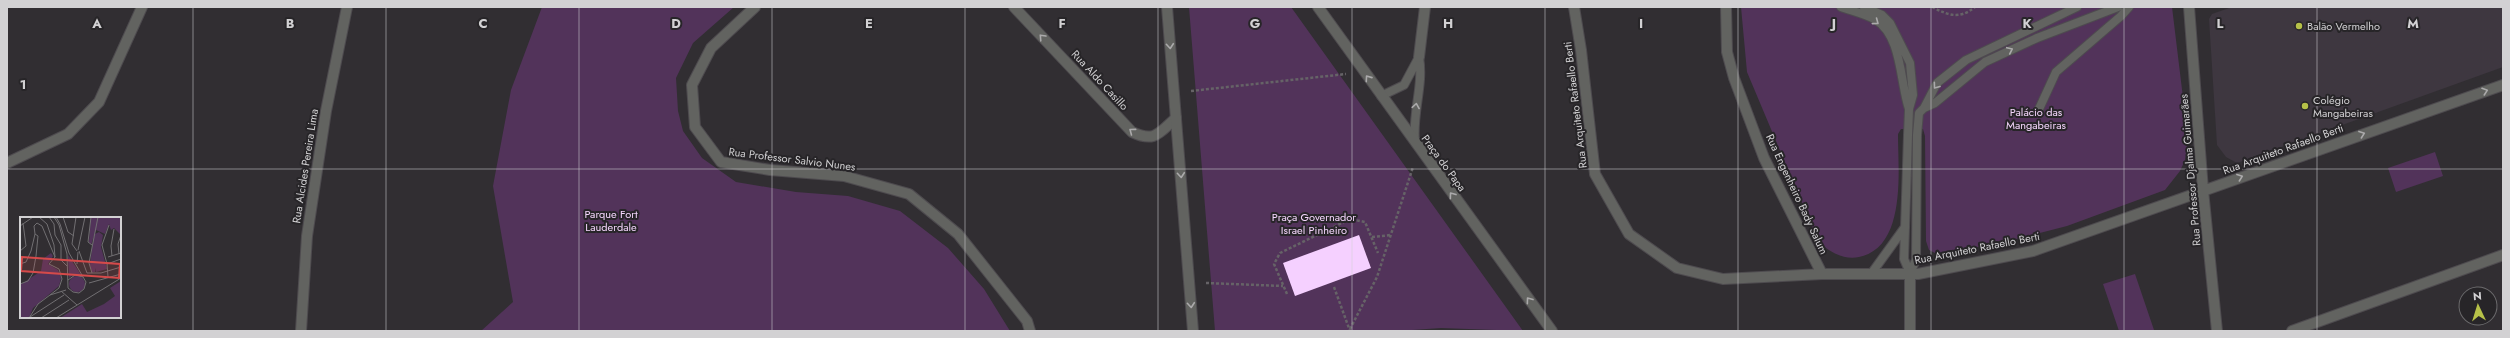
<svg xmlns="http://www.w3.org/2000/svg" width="2510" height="338" viewBox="0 0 2510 338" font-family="Jost,sans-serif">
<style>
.built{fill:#3e3740}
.green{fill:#52335a}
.building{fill:#f5d0ff}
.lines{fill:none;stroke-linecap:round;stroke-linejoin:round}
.service-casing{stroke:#4e4b4f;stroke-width:10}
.minor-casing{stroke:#4e4b4f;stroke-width:12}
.tertiary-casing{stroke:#4e4b4f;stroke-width:12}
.path{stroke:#666367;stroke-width:2.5;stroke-dasharray:3 2;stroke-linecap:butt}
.service{stroke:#626360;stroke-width:8}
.minor{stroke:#626360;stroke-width:10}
.tertiary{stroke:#626360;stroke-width:10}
.oneway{stroke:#abaaab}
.grid{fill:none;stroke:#d2d1d3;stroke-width:1;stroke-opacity:0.55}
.poi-dot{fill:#b6c148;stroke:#272528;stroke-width:1.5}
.labels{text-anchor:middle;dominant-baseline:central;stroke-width:4;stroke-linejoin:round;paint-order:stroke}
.poi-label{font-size:11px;fill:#d2d1d3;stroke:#272528;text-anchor:start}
.street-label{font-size:11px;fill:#d2d1d3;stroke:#272528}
.park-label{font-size:11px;fill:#f5d6fd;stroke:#272528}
.inset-road{fill:none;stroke:#716f72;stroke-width:1}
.view{fill:#d54a4a;fill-opacity:0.15;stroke:#d54a4a;stroke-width:2}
.inset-edge{fill:none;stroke:#d2d1d3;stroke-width:2}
.grid-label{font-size:13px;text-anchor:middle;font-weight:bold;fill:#d2d1d3;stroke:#272528;stroke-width:4;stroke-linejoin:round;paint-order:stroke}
</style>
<rect width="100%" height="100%" fill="#312e32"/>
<path class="built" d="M2232,7h271v60l-266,96 -11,-6 -9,-12 -8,-126 3,-5z"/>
<path class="green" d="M542,7h192l-41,36 -17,35 2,33 5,20 19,27 34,24 60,10 52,4 52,15 48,37 36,41 26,42h-529l32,-29 -20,-116 18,-96z
M1189,7h102l232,324 -82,-3 -43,3h-183z
M1741,7h431l16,132 -3,21 -5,11 -15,19 -98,36 -74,19 -58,8 -6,-3 -3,-9 -1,-105 -2,-7h-22l-3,5c0,36 9,113 -39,123 -16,3 -30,-5 -41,-16l-71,-169z
M2435,152l8,24 -47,16 -8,-24z
M2135,274l19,56 -2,1h-33l-16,-47z"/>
<path class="building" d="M1359,235l12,33 -76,28 -12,-33z"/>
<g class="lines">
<defs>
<path id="service" d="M1841,7c11,4 24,7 35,13 26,16 24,63 33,89
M1864,7l18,8 8,8 20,40 3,32 -4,14 -1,26 -4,124 6,14
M2077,7l-111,53 -29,23 -13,25 11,-5 50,-41 52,-24 81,-31
M1381,96l23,-11 15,-28c5,28 -7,56 -4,85
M2039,109l17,-37 65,-56 8,-9
M1910,273l6,-13 1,-125 2,-22 5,-5
M1871,274l34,-47"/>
<path id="minor" d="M755,7l-44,41 -19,37 3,42 26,35 49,8 74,6 65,18 49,40 69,87 3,10
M1014,7l118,125c23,11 27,1 44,-14
M1574,7l7,43 14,124 34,60 48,34 46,11 99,-5h96l115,-23 470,-166
M1726,7l1,45 7,26 30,80 58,116
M2189,7l14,183 14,141
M1419,57l6,-50
M7,163l61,-29 31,-32 43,-95
M301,331l6,-95 19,-125 21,-104
M1910,331v-58
M2292,331l211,-76"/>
<path id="tertiary" d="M1167,7l26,324
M1318,7l234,324"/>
</defs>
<use href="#service" class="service-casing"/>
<use href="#minor" class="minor-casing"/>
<use href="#tertiary" class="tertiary-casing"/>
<path class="path" d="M1932,7c16,8 27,13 43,0
M1191,91l155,-17
M1372,237l19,-2
M1206,283l77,3
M1334,287l16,44
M1287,294l-13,-30 6,-11 70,-34 15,3 13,31
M1350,329l27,-52 36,-110"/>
<use href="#service" class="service"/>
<use href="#minor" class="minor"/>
<use href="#tertiary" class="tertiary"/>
</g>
<defs><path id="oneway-chevron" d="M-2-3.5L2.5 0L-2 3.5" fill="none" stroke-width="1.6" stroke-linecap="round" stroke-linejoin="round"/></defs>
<g class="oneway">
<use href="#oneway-chevron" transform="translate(1876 22) rotate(37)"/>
<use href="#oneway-chevron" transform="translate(1042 37) rotate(-133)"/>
<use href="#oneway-chevron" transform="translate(1170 46) rotate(85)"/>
<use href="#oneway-chevron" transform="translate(2010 50) rotate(-25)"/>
<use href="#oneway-chevron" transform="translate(1368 78) rotate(-125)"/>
<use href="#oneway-chevron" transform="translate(1936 86) rotate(126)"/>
<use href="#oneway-chevron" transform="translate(2485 91) rotate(-19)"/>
<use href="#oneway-chevron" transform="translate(1416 106) rotate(-81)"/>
<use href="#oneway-chevron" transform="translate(1132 131) rotate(-143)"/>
<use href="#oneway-chevron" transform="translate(2362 134) rotate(-20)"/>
<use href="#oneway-chevron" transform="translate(1181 175) rotate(85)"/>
<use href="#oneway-chevron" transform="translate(2240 177) rotate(-20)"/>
<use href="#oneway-chevron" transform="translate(1452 195) rotate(-126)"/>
<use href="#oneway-chevron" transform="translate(1529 300) rotate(-126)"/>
<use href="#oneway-chevron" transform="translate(1191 305) rotate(85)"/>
</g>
<path class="grid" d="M193,7v324M386,7v324M579,7v324M772,7v324M965,7v324M1158,7v324M1352,7v324M1545,7v324M1738,7v324M1931,7v324M2124,7v324M2317,7v324M7,169h2496"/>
<g class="poi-dot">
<circle cx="2299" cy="26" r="4"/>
<circle cx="2305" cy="106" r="4"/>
</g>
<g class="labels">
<g class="poi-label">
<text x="2307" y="26">Balão Vermelho</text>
<text x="2313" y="100">Colégio<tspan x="2313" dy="13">Mangabeiras</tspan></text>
</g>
<g class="street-label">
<text transform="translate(1100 80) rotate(47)">Rua Aldo Casillo</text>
<text transform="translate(1575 105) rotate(-97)">Rua Arquiteto Rafaello Berti</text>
<text transform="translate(2283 149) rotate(-20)">Rua Arquiteto Rafaello Berti</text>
<text transform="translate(792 159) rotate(7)">Rua Professor Salvio Nunes</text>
<text transform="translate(1444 163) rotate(54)">Praça do Papa</text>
<text transform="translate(305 166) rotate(-81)">Rua Alcides Pereira Lima</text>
<text transform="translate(2190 170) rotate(-95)">Rua Professor Djalma Guimarães</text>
<text transform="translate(1797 194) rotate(65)">Rua Engenheiro Bady Salum</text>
<text transform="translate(1977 248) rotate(-11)">Rua Arquiteto Rafaello Berti</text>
</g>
<g class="park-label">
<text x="2036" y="112">Palácio das<tspan x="2036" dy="13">Mangabeiras</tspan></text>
<text x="611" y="214">Parque Fort<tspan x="611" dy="13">Lauderdale</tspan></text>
<text x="1314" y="217">Praça Governador<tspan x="1314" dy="13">Israel Pinheiro</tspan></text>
</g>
</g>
<g transform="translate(20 217)">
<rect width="101" height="101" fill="#312e32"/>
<path d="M71,0h30v18l-7,-7 -3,2 -2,-6 -4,10 -9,-4 -5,15 -2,-3zM79,15l4,3 -2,12 6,22 -11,3v-4l-1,4h-3l-2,-7 3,-24 2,-7zM31,36l2,3 -5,8 10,6 3,8 -2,8 -26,22 -4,10h-9v-33l21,-14 2,-12zM48,38l13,20 -7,-1 -5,4zM49 67a8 8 0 1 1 16 0a8 8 0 1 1-16 0ZM101,64v37h-61l22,-14 5,8 17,-8 11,-8 -5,-8z" fill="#52335a"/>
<path class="inset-road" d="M19,0l8,7 7,21 1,12M29,0l5,7 1,11 6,10v15l6,6M34,0l5,8 8,29 1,34 5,4 6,1 5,-4 2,-7 -17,-29 -9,-29 -4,-7M43,0l5,15 6,4M56,0l-4,27 5,7M71,0l-3,25 4,3M0,9l13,-9M58,33l7,-33M0,34l6,-5 -3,-23M59,34l8,22h14l20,-6M99,37l-1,-10 3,-9M92,39l-1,-10 3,-17M88,40l13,-4M0,47l6,-2 5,-11 4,-17 -1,-8 3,-3 5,3 13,31M57,47l1,-12M87,47l14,-5M72,56l-3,-10 9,-46M88,60l-1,-13 -5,-19 7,-20M48,63l7,-5 8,2M69,66l32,-9M0,67l8,-3 5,-8 3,-17 2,-20 -3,-2M41,74l16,14M30,78l9,-7 3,-9 -3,-10 -10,-5 6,-7M10,100l34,-22M9,101l9,-14 12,-9 16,-5M21,101l28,-18M36,101l65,-40"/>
<path class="view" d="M2,40l98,7 -1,14 -98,-7z"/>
<rect width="101" height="101" class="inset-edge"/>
</g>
<g class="grid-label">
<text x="97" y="28">A</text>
<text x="290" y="28">B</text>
<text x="483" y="28">C</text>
<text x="676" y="28">D</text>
<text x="869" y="28">E</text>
<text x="1062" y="28">F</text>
<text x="1255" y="28">G</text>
<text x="1448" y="28">H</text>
<text x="1641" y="28">I</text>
<text x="1834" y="28">J</text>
<text x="2027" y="28">K</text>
<text x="2220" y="28">L</text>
<text x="2413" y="28">M</text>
<text x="23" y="89">1</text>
</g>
<rect width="2510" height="338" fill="none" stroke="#d2d1d3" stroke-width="16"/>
<g transform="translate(2478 306) rotate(356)"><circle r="19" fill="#272528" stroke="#6b6a6c"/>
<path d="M0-3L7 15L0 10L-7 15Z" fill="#b6c148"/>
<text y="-6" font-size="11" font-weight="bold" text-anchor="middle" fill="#d2d1d3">N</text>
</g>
</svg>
